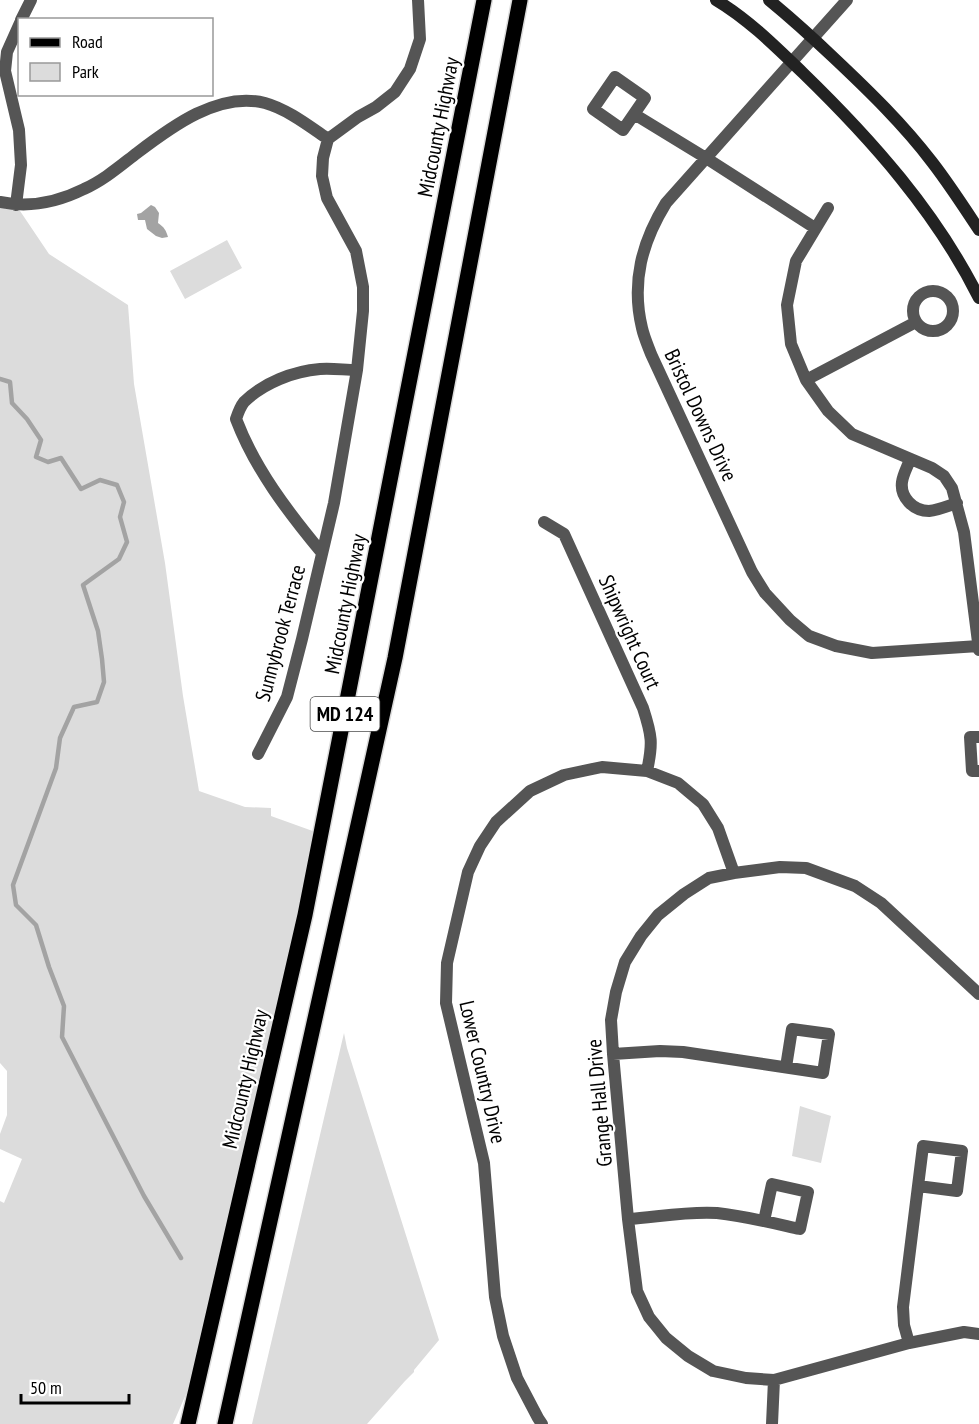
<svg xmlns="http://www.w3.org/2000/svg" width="979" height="1424" viewBox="0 0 979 1424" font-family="'PT Sans Narrow',sans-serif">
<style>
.green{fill:#dcdcdc}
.water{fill:#a3a3a3}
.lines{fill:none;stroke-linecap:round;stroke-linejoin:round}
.stream{stroke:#a3a3a3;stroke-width:4.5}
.primary-casing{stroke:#dbdbdb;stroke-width:18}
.street{stroke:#555;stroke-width:12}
.secondary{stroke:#222;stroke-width:12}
.primary{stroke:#000;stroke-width:15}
.labels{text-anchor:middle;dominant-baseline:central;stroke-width:4.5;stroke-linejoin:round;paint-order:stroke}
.shield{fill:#fff;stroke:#4c4c4c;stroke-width:1.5}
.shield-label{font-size:20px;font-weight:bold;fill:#000}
.street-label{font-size:21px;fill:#000;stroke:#fff}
</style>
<rect width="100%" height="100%" fill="#fff"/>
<path class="green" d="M0,202l16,3 33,49 79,51 6,79 31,179 18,133 16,95 46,16 26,1v8l50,18 -118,521 -30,69h-173v-223l4,2 18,-44 -22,-10v-15l7,-19v-44l-7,-8z
M227,240l15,28 -57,31 -15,-28z
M344,1033l3,15 92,292 -25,30v2l-9,9 -38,43h-115z
M800,1106l31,10 -10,47 -29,-7z"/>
<path class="water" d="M151,205l4,2 4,6 -1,10c6,4 8,7 10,14l-6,1 -6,-2 -9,-7 -2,-9h-7l-1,-6 4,-1z"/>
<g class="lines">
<path class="stream" d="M0,379l10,3 2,21 15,16 14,21 -5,17 12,5 13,-4 20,31 19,-9 17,5 7,17 -4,15 7,25 -8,17 -36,26 15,46 4,28 2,23 -7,20 -23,5 -14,31 -4,30 -43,117 3,20 20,20 13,42 15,39 -2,31 82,159 37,62"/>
<defs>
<path id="primary" d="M188,1424l117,-509 179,-915
M225,1424l170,-766 125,-658"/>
</defs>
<use href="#primary" class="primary-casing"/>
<path class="street" d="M847,0l-181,203c-24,39 -35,79 -24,125 2,9 6,18 9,26l101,218 13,21 25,27 19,16 27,10 36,7 107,-7
M21,20l10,-20
M634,114l11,-16 -30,-21 -22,32 30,21 11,-16 72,44 109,70
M0,202c29,6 58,0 84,-13 20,-9 36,-23 53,-36 34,-26 82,-62 128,-50 22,6 44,23 63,36
M16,205l5,-40 -2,-35 -14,-59 2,-19 13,-29
M828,208l-32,53 -9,44 4,39 15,36 22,31 24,23 80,34 12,8 8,12 12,44 15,118
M913 311a20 20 0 1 1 40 0a20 20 0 1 1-40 0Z
M806,380l110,-58
M910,459c-2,7 -7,15 -8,23 -2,15 11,29 27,29 9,-1 19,-5 28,-8
M544,522l20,12 79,174c9,28 10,35 4,63
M322,553c-34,-41 -67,-84 -86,-134 2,-6 4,-12 8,-17 19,-19 50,-31 76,-33 12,-1 25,1 37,1
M979,737h-9l2,34h7
M258,754l29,-57 15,-58 32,-136 23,-133 6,-59v-24l-7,-36 -29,-53 -5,-22 1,-18 5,-19 30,-22 18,-10 19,-15 15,-23 10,-30 -2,-39
M979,994l-98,-91 -26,-17 -49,-18 -26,-1 -46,6 -25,5 -25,16 -26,21 -17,21 -16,26 -9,30 -5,28 2,34 15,165 9,72 12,26 17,21 22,18 25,15 33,7 28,2 135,-37 55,-11 15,2
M613,1054l47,-3 23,1 140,21 6,-39 -37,-5 -6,38
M628,1219c29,-2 60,-8 89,-6 28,3 56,10 83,16l8,-37 -36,-8 -8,37
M909,1343l-5,-18 -1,-18 15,-121 39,5 5,-40 -39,-5 -5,40
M542,1424l-4,-6 -21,-40 -14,-42 -8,-39 -11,-134 -38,-160 1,-40 21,-91 12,-26 16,-24 34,-31 34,-16 38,-8 45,4 31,12 25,21 15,24 16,45
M772,1424l2,-44"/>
<path class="secondary" d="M716,0c32,19 60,47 87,73 69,67 133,139 176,225
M769,0c22,18 44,38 65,58 35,33 69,66 98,104 17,22 32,45 47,68"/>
<use href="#primary" class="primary"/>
</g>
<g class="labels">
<rect class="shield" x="310.5" y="697" width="69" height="34" rx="4.5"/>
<g class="shield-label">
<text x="345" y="714">MD 124</text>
</g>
<g class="street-label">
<text transform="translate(438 127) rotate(-79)">Midcounty Highway</text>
<text transform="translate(701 415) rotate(65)">Bristol Downs Drive</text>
<text transform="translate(345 604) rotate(-79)">Midcounty Highway</text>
<text transform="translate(630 632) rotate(66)">Shipwright Court</text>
<text transform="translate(280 633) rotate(-75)">Sunnybrook Terrace</text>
<text transform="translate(483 1072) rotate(77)">Lower Country Drive</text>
<text transform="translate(245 1079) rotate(-77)">Midcounty Highway</text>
<text transform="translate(599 1103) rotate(-95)">Grange Hall Drive</text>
</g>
</g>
<rect x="18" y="18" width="195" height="78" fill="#ffffff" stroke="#999999" stroke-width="1.5"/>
<rect x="30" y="38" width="30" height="9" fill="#000000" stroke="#999999" stroke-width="1.5"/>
<text x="72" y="48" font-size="18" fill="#000000">Road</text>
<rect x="30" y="63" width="30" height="18" fill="#dcdcdc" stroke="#999999" stroke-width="1.5"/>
<text x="72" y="78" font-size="18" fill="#000000">Park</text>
<path d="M21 1394v9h108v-9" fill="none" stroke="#000000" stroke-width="3"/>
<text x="30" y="1394" font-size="18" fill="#000000" stroke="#ffffff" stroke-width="4.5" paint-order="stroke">50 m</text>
</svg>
